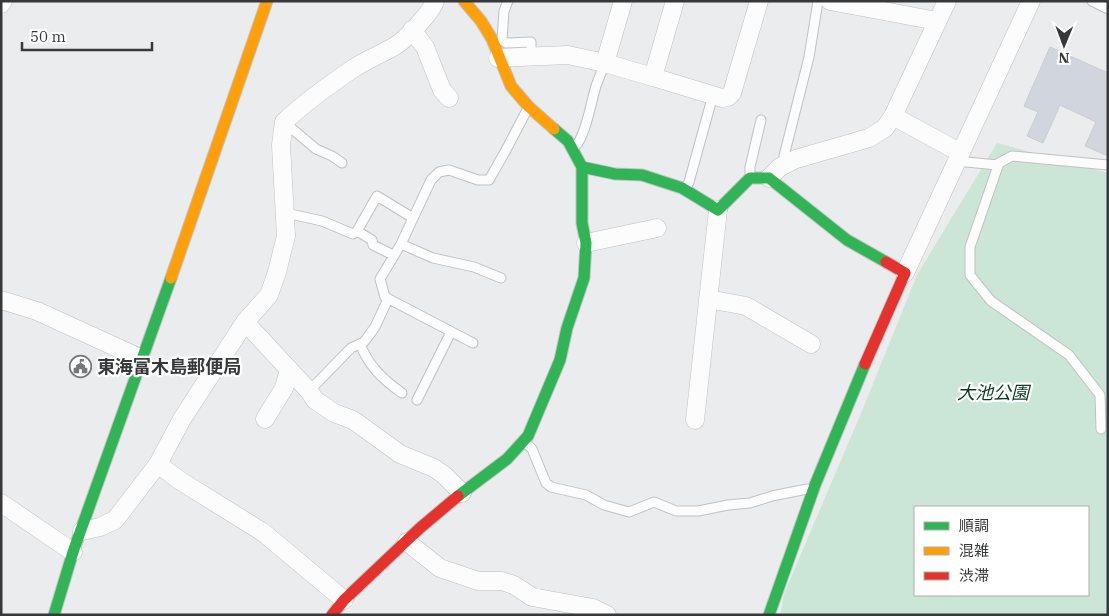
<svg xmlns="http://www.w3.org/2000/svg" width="1109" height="616" viewBox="0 0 1109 616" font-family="'IBM Plex Serif','Noto Sans JP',serif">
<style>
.green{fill:#cbe5d6;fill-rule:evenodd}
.building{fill:#d1d6de;stroke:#cbcccd}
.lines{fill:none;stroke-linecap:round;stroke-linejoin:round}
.lane-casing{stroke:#c0c1c2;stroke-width:11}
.street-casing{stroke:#c0c1c2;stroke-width:19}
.fast-casing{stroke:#c0c1c2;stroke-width:13}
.slow-casing{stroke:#c0c1c2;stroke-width:13}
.jam-casing{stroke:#c0c1c2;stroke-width:13}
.lane{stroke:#fcfcfc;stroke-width:9}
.street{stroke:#fcfcfc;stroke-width:18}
.fast{stroke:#30b455;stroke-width:11}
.slow{stroke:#ff9f0a;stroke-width:11}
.jam{stroke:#e5322d;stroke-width:11}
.labels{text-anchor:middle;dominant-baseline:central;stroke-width:4.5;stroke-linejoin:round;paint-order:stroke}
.poi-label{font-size:18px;font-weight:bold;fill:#373839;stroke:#fff;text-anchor:start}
.park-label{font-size:18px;font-style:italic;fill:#0d3721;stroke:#fff}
</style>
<rect width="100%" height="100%" fill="#ebecee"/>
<path class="green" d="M997,143l111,30v442h-328l4,-21 78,-183 55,-136zM915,507h173v88h-173z"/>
<path class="building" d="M1050,47l58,26v83l-23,-10 11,-24 -36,-17 -17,38 -16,-7 11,-24 -14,-6z"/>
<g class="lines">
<defs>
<path id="lane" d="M508,1l-4,10 -2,29 4,3 25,-1v15
M1092,1l16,8
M284,122l32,27 16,7 10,7
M575,147c11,-12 16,-45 21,-61 3,-8 6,-16 9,-23
M958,159l8,3 32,3
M787,163l-3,-7 25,-99 9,-56
M750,176v-9l11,-47
M686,188l3,-6 24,-87
M286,213l36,8 31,13 4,-3 20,-35 36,22
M357,231l15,9 1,5 20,10
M401,244l-21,35 5,18 88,46
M501,278l-27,-11 -41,-9 -32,-14 30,-64 8,-8 10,-2 29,10h11l17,-30 22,-42
M360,344c9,22 22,35 42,49
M309,391l42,-43 13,-6 11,-15 13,-28
M417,400l34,-68
M1101,429l-1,-34 -31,-40 -78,-54 -21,-26v-28l29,-84 13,-7 96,9
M524,441l8,8 14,34 5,4 35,8 18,10 25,7 25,-10 22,9h22l30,-6 22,-2 22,-7 35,-7 4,2"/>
<path id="street" d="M675,1l-22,76 69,21 6,-1 4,-4 27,-92
M830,1l107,20
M947,1l-54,115 68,37
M1,4l2,-3
M412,30l13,17 17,43 7,8
M498,58l70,-3 37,8 18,-62
M605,63l48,14
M769,178l11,-11 16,-8 73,-21 16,-10 8,-12
M586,243l71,-15
M905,273l126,-272
M708,299l38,7 65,38
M1,300l36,11 105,48
M245,322l64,69 6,9 19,13 19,7 47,34 34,14 10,7 18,18
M265,419l19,-31 5,-19
M695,420l23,-210
M158,464l21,16 85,53 80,67
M1,503l72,49
M82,531l18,-4 15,-7 43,-56 24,-45 63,-97 24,-27 8,-23 9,-36 -5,-91 3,-23c21,-20 45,-37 70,-54 13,-8 27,-14 41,-22 10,-6 36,-33 40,-45
M407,542l33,26 38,13h24l12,4 18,12 61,11 14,7"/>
<path id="fast" d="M582,167l33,7 27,1 40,13 36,22 32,-32h19l78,62 39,22
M458,496l49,-37 21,-23 32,-76 7,-32 17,-50 2,-35 -4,-20v-56l-14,-26 -14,-12
M54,615l19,-63 98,-274
M769,615l46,-130 50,-121"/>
<path id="slow" d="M464,1l17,20 11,18 19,47 17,20 26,23
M171,278l96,-277"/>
<path id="jam" d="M865,364l40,-91 -19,-11
M332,615l12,-15 76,-72 38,-32"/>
</defs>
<use href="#lane" class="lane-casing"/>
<use href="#street" class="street-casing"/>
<use href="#fast" class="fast-casing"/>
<use href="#slow" class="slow-casing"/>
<use href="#jam" class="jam-casing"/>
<use href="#lane" class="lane"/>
<use href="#street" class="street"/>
<use href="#fast" class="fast"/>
<use href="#slow" class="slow"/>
<use href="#jam" class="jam"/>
</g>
<defs>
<symbol id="civic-ring" viewBox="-11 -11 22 22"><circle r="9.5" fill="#fff" stroke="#767778" stroke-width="1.5"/><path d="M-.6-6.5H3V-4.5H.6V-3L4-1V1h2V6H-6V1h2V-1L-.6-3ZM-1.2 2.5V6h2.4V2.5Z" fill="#767778"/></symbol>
</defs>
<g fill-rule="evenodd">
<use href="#civic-ring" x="68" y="354" width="25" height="25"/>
</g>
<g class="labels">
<g class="poi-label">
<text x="97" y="366">東海富木島郵便局</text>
</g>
<g class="park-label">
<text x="993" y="392">大池公園</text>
</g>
</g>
<rect width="1109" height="616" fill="none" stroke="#373839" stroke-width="5"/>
<rect x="914" y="506" width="175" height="90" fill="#ffffff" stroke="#afafb0"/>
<rect x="924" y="522" width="25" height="8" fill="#30b455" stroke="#afafb0"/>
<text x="959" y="531" font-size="15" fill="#373839">順調</text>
<rect x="924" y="547" width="25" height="8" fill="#ff9f0a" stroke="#afafb0"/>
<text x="959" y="556" font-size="15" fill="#373839">混雑</text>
<rect x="924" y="572" width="25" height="8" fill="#e5322d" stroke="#afafb0"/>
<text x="959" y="581" font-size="15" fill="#373839">渋滞</text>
<g transform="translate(1064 45) rotate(181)" stroke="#ffffff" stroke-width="4" paint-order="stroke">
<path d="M0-4L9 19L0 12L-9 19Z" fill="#373839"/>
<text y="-8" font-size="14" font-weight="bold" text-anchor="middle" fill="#373839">N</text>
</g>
<path d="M22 42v8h130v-8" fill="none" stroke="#373839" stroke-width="2.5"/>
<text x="30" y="42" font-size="15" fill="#373839" stroke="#ffffff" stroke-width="4" paint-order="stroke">50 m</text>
</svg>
